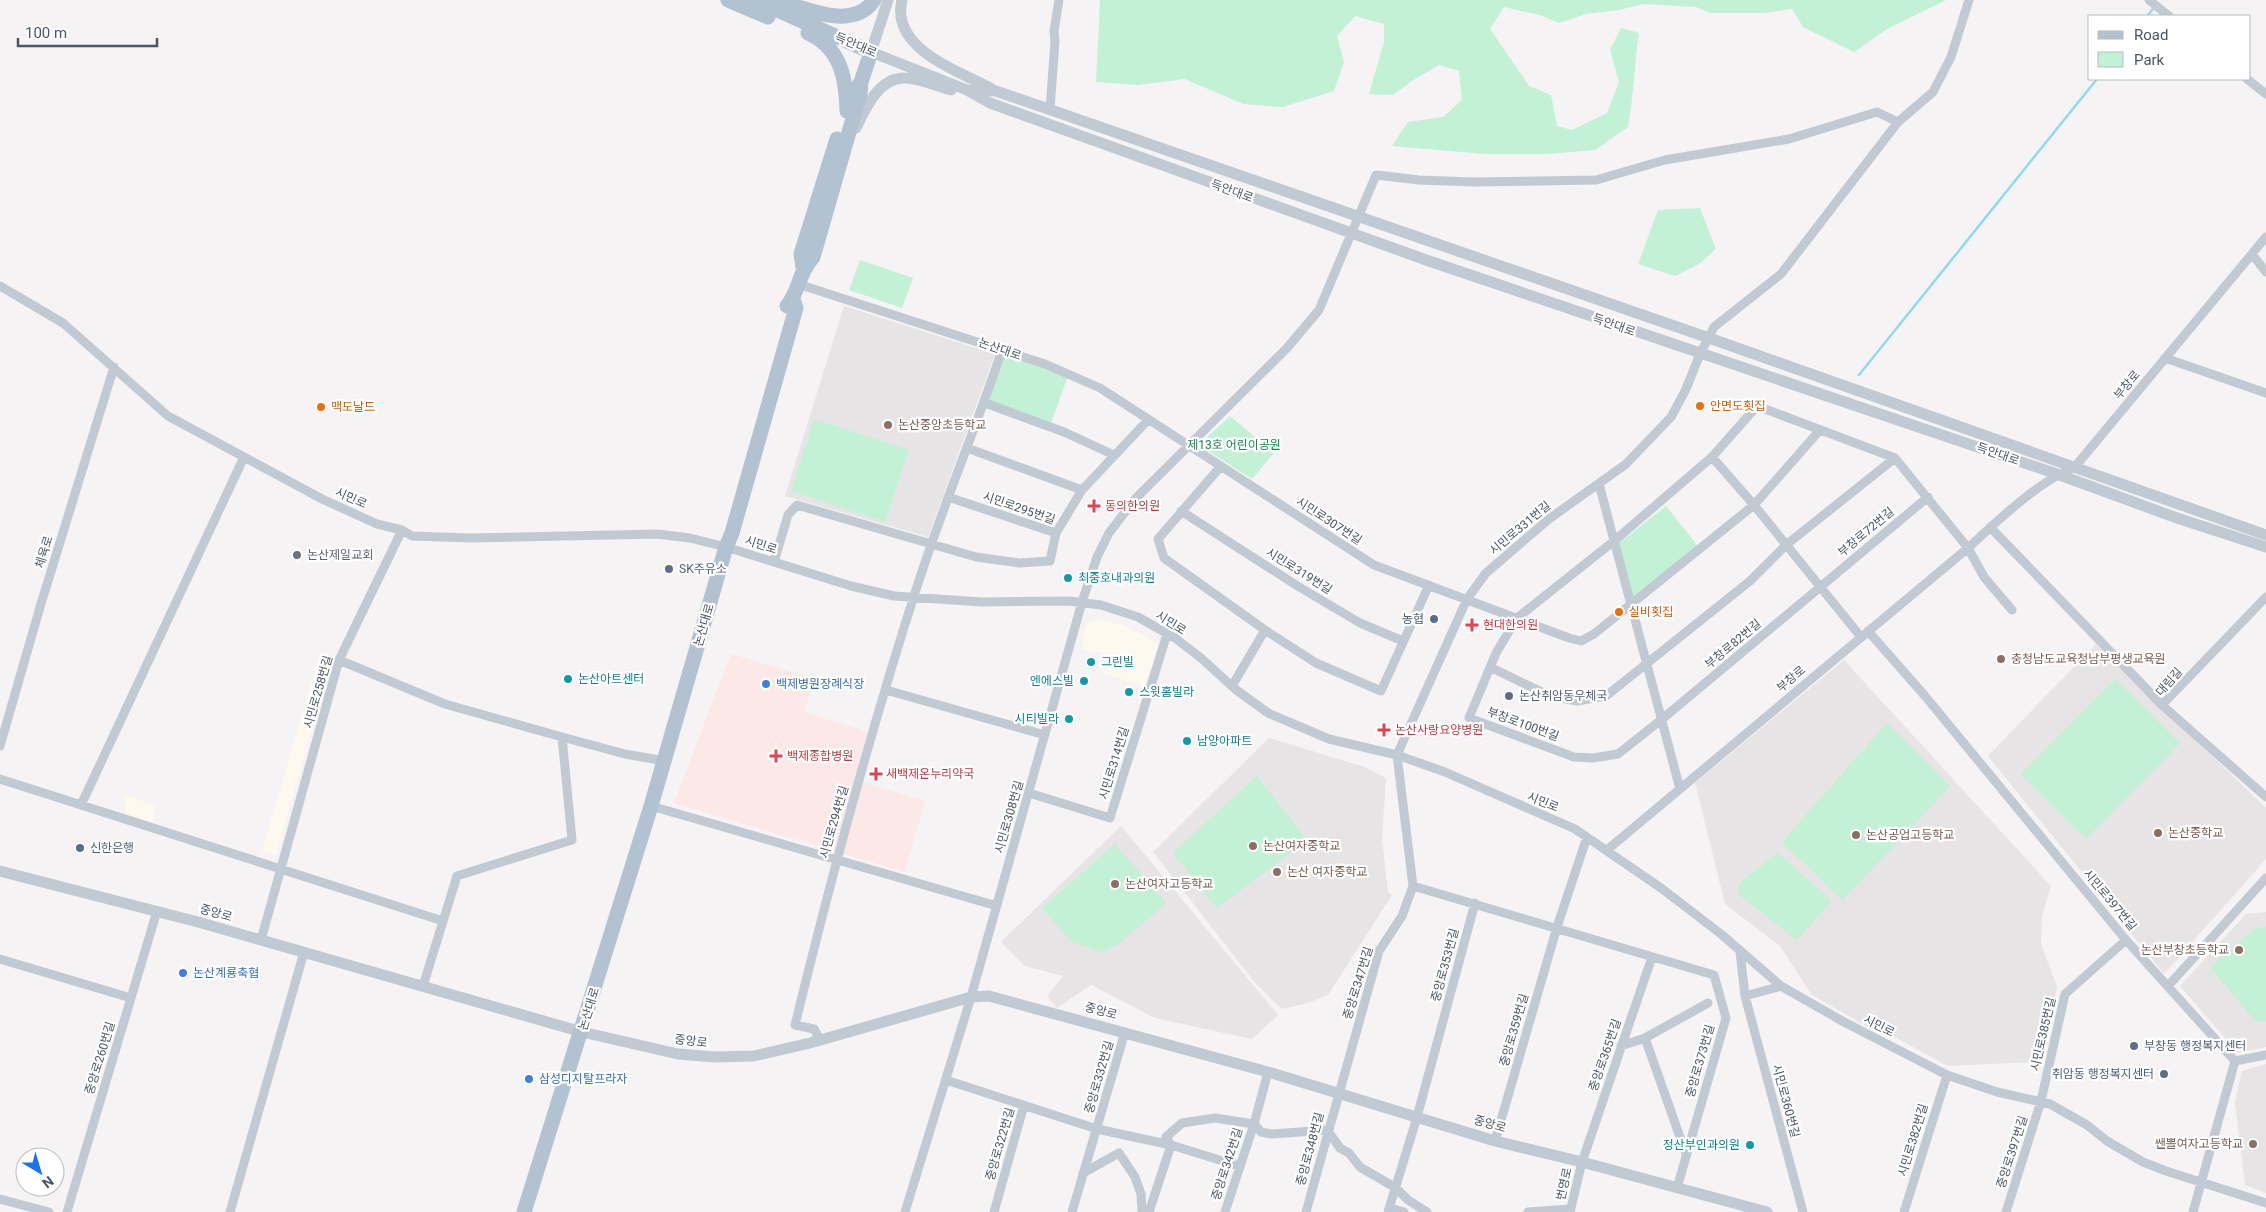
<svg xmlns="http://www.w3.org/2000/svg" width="2266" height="1212" viewBox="0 0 2266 1212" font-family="Roboto,'Noto Sans KR',sans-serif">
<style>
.commercial{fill:#fdf9ef}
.education{fill:#e6e4e5}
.medical{fill:#fce8e6}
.green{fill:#c3f1d5}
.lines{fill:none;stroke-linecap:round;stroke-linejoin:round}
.stream{stroke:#90daee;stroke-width:2.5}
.minor{stroke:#c1cad2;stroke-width:9}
.tertiary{stroke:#c1cad2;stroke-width:11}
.primary{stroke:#b3c2d1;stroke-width:15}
.food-dot{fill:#e8710a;stroke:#fff;stroke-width:2}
.education-dot{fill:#8d6e63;stroke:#fff;stroke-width:2}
.health-dot{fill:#e0444e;stroke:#fff;stroke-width:2}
.worship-dot{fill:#6b7280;stroke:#fff;stroke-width:2}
.service-dot{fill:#5c6f8a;stroke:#fff;stroke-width:2}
.culture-dot{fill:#0f9aa8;stroke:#fff;stroke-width:2}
.shop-dot{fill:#3f7fe0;stroke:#fff;stroke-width:2}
.labels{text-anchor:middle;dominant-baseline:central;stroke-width:4.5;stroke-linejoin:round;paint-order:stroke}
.street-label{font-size:12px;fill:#4a5661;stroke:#fff}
.food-label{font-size:12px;fill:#c56008;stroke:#fff;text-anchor:start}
.education-label{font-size:12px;fill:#785e54;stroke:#fff;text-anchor:start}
.park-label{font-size:12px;fill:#17864f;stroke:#fff}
.health-label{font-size:12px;fill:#be3a42;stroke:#fff;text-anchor:start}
.worship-label{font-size:12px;fill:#5b616d;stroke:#fff;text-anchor:start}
.service-label{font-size:12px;fill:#4e5e75;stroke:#fff;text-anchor:start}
.culture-label{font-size:12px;fill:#0d838f;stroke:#fff;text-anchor:start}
.shop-label{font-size:12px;fill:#366cbe;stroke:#fff;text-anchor:start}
</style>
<rect width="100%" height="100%" fill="#f5f3f3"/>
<path class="commercial" d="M1098,619l24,6 37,19 -14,42 -43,-13 2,-20 -22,-3 4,-26z
M319,656l13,3 -56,196 -14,-4z
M125,795l31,11 -4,17 -27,-10z"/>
<path class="education" d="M844,306l151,48 -67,183 -143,-41z
M2096,644l170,164v51l-102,115 -176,-218z
M1844,660l207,226 -9,30 -1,28 16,43 -7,38 -18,37 -84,4 -63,-34 -12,-2 -61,-35 -32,-49 -55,-42 -30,-121z
M1269,738l96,29 21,11 -4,61 6,53 4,3 -64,100 -20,8 -26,6 -26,-25 -103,-132z
M1121,826l157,189 -26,24 -97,-21 -64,-33 -34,23 -10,-12 16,-20 -38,-10 -24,-24z
M2266,912v135l-28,6 -58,-67 66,-72z
M2266,1064v129l-21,-8 -10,-83 7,-31z"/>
<path class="medical" d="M731,654l83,25 -10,33 63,20 -13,48 71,21 -20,71 -231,-69z"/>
<path class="green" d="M1100,0h846l-59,29 -33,23 -51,-25 -11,-18 -28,4h-53l-15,-6 -53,-3 -24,6 -33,4 -27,9 -19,-8 -36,-8 -14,22 39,57 22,9 6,31 15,4 35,-17 12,-31 -9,-32 11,-22 18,5c-5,31 -5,63 -11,94l-33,23 -48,4h-62l-93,-8 16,-24 35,-5 19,-17 -3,-29 -20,-6 -27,16 -19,14 -24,-1 15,-52v-18l-29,-8 -18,20 7,26 -10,29 -51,16 -40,-3 -58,-25 -47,6 -42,-3z
M1700,208l16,41 -17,15 -24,12 -37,-12 20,-54z
M860,260l53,18 -11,30 -53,-18z
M1004,355l64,21 -17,47 -63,-23z
M1230,416l44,37 -22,26 -53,-34z
M814,419l95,31 -24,72 -94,-31z
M1666,506l32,40 -64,52 -16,-54z
M2115,679l65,64 -94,96 -65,-65z
M1887,723l63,63 -107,114 -61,-58z
M1257,776l50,64 -90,68 -44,-55z
M1115,844l51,59 -47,41 -18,8 -29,-10 -30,-34z
M1778,853l54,48 -35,39 -59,-46 1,-10z
M2266,927v94l-10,1 -46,-55 46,-39z"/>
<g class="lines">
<path class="stream" d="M2147,16l7,-8
M1859,375l238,-296"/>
<path class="minor" d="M2149,0l20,16
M2247,79l19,15
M1050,109l5,-67 -1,-11 5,-31
M1898,122l35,-30 18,-35 18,-57
M2252,254l14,18
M798,284l247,80 55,24 274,177 195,73 12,3 13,-7 160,-129 66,-75
M0,286l63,37 105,93 154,83 55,25 25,6 10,6 59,2 186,-4 33,4 36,9 125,39 43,10 88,6 87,-1 32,4 37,12 37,21 26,20 34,31 33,24 61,26 68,16 48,17 130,57 86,59 60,46 60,52 63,36 103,53 50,17 53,12 37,21 20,16 36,21 23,9 100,32
M2165,358l101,35
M985,403l79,29 50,23
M967,448l115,42
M1712,457l42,48 107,132
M1221,466l-63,73 6,19 101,72 51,33 65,28 48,-106
M1599,484l81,305
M948,497l108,36
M1928,497l-267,223 -43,34 -25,4 -19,-1 -105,-39 27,-65 21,-35 97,-77 98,-84 45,-51 138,52 73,90 16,29 28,33
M1181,511l115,74 64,38 43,18
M1990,527l172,178 104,92
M774,562l14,-47 9,-10 179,52 44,6 30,-2 6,-28 26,-43 66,-70
M1868,631l57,65 201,244 109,121
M339,660l106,44 117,33 63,17 40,7
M1492,668l58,28 27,5 29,-5 144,-115 36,-36 109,-87
M1232,686l33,-56
M886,690l159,45
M2162,705l104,-108
M0,746l40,-139 74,-240
M0,779l443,142
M1029,793l81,25 57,-184
M81,805l163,-348
M651,806l346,100
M1607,850l361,-302c27,-25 73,-69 106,-80l192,-231
M1413,886l301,89 12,43 -49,170
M261,940l78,-280 63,-130
M1740,952l5,44 58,216
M0,959l131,39
M423,986l34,-110 115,-36 -10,-103
M2168,986l98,-108
M1745,996l36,-10
M1645,1038l63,-35
M820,1040l-6,-11 -19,-4c35,-143 73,-285 118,-426 26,-84 61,-165 89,-249
M1621,1046l24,-8 41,116
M2235,1061l31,-6
M946,1080l151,49 74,16 68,21
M1495,1141l62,-214 30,-90
M1171,1145l-5,-8 16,-14 33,-5 39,6 7,8 11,2 55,-4 13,18 9,5 11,14 36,21 12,12 19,12
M1083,1173l36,-20 16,24 6,17 1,18
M0,1199l49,13
M1390,1208l14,4
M67,1212l90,-301
M230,1212l74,-260
M905,1212l66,-215 111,-395 15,-45 12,-24 26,-34 152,-151 32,-38 57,-135 43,5 55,2 122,-2 69,-20 124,-21 88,-27 21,10 -117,152 -67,53 -14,27 -14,35 -15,28 -45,47 -77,55 -63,54 -19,26 -70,156
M994,1212l30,-107
M1072,1212l53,-180
M1149,1212l22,-67
M1225,1212l29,-88 14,-52
M1306,1212l73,-261 23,-35 11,-30 -16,-131
M1388,1212l29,-95 58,-214
M1528,1212l43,-3
M1570,1212l12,-50 70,-205
M1904,1212l43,-137
M2006,1212l35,-111 24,-107 61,-54
M2193,1212l42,-151"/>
<path class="tertiary" d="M888,0l-17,52 96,38 23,13 439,158 628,213 120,44 89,29
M902,0c-12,49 57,71 90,89
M971,90l25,1 713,247 557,197
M856,128c9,-19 23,-51 49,-50 15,0 31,8 46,12
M0,871l198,51 384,110 96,22 37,3 39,-1 56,-13 161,-46 18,-1 279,76 227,69 87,21 185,50"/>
<path class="primary" d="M728,0l40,17
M755,0l116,52 -10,30 -5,8
M777,0c28,8 76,32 97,0
M808,33c33,15 38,45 39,78
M803,267l-2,-13 36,-115
M787,306c13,-16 11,-33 26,-49l47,-163 1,-12
M524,1212l127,-406 75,-259 6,-14 64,-225 -3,-9"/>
</g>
<g class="food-dot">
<circle cx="1700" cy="406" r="5"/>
<circle cx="321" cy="407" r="5"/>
<circle cx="1619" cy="612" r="5"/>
</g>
<g class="education-dot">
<circle cx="888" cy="425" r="5"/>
<circle cx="2001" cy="659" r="5"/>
<circle cx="2158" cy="833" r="5"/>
<circle cx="1856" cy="835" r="5"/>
<circle cx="1253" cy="846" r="5"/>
<circle cx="1277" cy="872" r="5"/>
<circle cx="1115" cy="884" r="5"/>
<circle cx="2239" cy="950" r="5"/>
<circle cx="2253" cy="1144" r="5"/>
</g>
<g class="health-dot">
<path d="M1091.5 498.5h5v5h5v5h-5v5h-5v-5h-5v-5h5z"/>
<path d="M1469.5 617.5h5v5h5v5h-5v5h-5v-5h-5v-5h5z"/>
<path d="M1381.5 722.5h5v5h5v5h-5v5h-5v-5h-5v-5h5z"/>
<path d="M773.5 748.5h5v5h5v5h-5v5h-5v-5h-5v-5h5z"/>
<path d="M873.5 766.5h5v5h5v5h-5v5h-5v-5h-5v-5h5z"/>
</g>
<circle class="worship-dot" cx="297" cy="555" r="5"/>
<g class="service-dot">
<circle cx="669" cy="569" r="5"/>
<circle cx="1434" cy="619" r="5"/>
<circle cx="1509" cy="696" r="5"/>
<circle cx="80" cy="848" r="5"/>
<circle cx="2134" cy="1046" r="5"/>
<circle cx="2164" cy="1074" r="5"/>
</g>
<g class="culture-dot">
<circle cx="1068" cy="578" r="5"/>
<circle cx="1091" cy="662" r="5"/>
<circle cx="568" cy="679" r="5"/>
<circle cx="1084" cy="681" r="5"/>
<circle cx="1129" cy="692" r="5"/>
<circle cx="1069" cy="719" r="5"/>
<circle cx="1187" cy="741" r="5"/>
<circle cx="1750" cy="1145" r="5"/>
</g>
<g class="shop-dot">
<circle cx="766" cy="684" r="5"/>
<circle cx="183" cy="973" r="5"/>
<circle cx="529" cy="1079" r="5"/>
</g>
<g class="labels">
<g class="street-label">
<text transform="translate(856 45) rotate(23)">득안대로</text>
<text transform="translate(1232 191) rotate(20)">득안대로</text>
<text transform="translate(1614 325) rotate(19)">득안대로</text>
<text transform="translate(1000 349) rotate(19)">논산대로</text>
<text transform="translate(2127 385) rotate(-50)">부창로</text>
<text transform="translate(1998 454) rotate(19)">득안대로</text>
<text transform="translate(351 498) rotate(24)">시민로</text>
<text transform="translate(1019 508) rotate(19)">시민로295번길</text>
<text transform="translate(1329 521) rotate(33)">시민로307번길</text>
<text transform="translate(1520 528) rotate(-40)">시민로331번길</text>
<text transform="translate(1866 532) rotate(-40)">부창로72번길</text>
<text transform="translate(761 545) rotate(18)">시민로</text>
<text transform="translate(44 552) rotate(-73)">체육로</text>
<text transform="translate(1299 571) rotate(32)">시민로319번길</text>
<text transform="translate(1171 623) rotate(32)">시민로</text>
<text transform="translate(704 625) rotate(-74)">논산대로</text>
<text transform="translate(1733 644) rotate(-40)">부창로82번길</text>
<text transform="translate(1791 679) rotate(-40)">부창로</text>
<text transform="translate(2169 682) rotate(-49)">대림길</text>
<text transform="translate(318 692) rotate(-74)">시민로258번길</text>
<text transform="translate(1523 724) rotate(20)">부창로100번길</text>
<text transform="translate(1114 763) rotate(-73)">시민로314번길</text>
<text transform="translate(1543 802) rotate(22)">시민로</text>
<text transform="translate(1009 817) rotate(-74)">시민로308번길</text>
<text transform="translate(834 822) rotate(-74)">시민로294번길</text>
<text transform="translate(2110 900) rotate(50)">시민로397번길</text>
<text transform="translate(216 913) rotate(16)">중앙로</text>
<text transform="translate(1445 965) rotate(-75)">중앙로353번길</text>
<text transform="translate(1358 983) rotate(-73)">중앙로347번길</text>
<text transform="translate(589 1009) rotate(-73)">논산대로</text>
<text transform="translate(1101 1011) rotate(15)">중앙로</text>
<text transform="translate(1879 1026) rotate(27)">시민로</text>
<text transform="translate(1514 1030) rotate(-74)">중앙로359번길</text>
<text transform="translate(2043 1034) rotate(-77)">시민로385번길</text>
<text transform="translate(691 1041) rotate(7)">중앙로</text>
<text transform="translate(1605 1055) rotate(-71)">중앙로365번길</text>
<text transform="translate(100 1058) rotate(-73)">중앙로260번길</text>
<text transform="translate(1700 1061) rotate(-74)">중앙로373번길</text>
<text transform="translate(1099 1077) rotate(-74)">중앙로332번길</text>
<text transform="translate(1786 1101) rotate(75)">시민로360번길</text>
<text transform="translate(1490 1124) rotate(16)">중앙로</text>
<text transform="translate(1913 1140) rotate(-73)">시민로382번길</text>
<text transform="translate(1000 1144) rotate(-74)">중앙로322번길</text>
<text transform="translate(1310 1149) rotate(-75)">중앙로348번길</text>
<text transform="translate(2012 1152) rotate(-72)">중앙로397번길</text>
<text transform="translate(1227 1164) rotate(-72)">중앙로342번길</text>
<text transform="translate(1564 1184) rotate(-77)">번영로</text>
</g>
<g class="food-label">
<text x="1710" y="406">안면도횟집</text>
<text x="331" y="407">맥도날드</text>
<text x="1629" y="612">실비횟집</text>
</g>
<g class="education-label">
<text x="898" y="425">논산중앙초등학교</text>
<text x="2011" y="659">충청남도교육청남부평생교육원</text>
<text x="2168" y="833">논산중학교</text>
<text x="1866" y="835">논산공업고등학교</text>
<text x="1263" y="846">논산여자중학교</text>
<text x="1287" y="872">논산 여자중학교</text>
<text x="1125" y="884">논산여자고등학교</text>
<text x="2229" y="950" text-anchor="end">논산부창초등학교</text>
<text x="2243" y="1144" text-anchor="end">쌘뽈여자고등학교</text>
</g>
<g class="park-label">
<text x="1234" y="445">제13호 어린이공원</text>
</g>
<g class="health-label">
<text x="1105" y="506">동의한의원</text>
<text x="1483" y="625">현대한의원</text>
<text x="1395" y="730">논산사랑요양병원</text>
<text x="787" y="756">백제종합병원</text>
<text x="886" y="774">새백제온누리약국</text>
</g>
<g class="worship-label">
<text x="307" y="555">논산제일교회</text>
</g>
<g class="service-label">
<text x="679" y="569">SK주유소</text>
<text x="1424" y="619" text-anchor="end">농협</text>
<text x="1519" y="696">논산취암동우체국</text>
<text x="90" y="848">신한은행</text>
<text x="2144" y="1046">부창동 행정복지센터</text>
<text x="2154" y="1074" text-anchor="end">취암동 행정복지센터</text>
</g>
<g class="culture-label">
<text x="1078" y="578">최중호내과의원</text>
<text x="1101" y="662">그린빌</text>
<text x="578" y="679">논산아트센터</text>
<text x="1074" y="681" text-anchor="end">엔에스빌</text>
<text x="1139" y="692">스윗홈빌라</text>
<text x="1059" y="719" text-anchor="end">시티빌라</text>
<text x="1197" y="741">남양아파트</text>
<text x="1740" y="1145" text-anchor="end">정산부인과의원</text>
</g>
<g class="shop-label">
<text x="776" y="684">백제병원장례식장</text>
<text x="193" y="973">논산계룡축협</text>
<text x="539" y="1079">삼성디지탈프라자</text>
</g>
</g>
<rect x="2088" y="15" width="162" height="65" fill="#ffffff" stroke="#b7bbc0"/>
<rect x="2098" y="31" width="25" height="8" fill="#b3c2d1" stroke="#b7bbc0"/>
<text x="2134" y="40" font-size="15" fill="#4a5661">Road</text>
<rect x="2098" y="52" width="25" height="15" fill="#c3f1d5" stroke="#b7bbc0"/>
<text x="2134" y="65" font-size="15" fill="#4a5661">Park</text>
<g transform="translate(40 1172) rotate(142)"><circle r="24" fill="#ffffff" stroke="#b7bbc0"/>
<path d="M0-4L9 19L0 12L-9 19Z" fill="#1a73e8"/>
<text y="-8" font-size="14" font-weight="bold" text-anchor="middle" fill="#4a5661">N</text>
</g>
<path d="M18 38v8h139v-8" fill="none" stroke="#4a5661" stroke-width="2.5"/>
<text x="25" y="38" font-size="15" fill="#4a5661" stroke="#ffffff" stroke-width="4" paint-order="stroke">100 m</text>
</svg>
